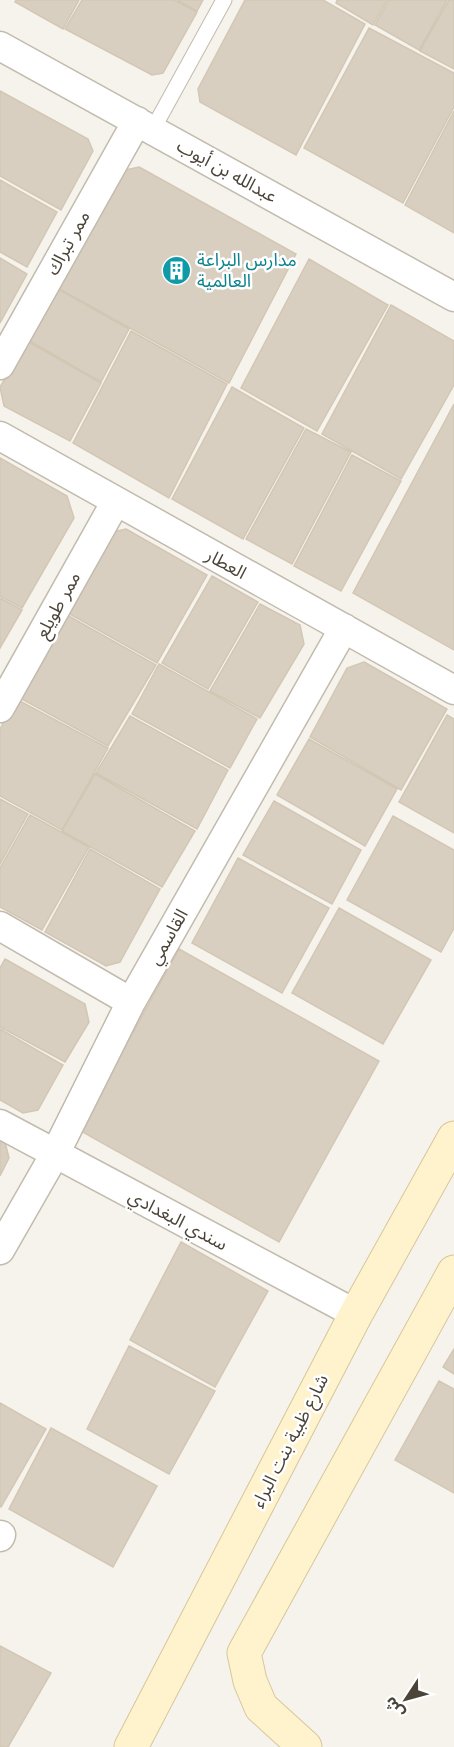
<svg xmlns="http://www.w3.org/2000/svg" width="454" height="1747" viewBox="0 0 454 1747" font-family="'Varela Round','Noto Sans Arabic',sans-serif">
<style>
.building{fill:#d8cfc1;stroke:#d3c7b4;stroke-width:1.5}
.lines{fill:none;stroke-linecap:round;stroke-linejoin:round}
.lane-casing{stroke:#c2bbae;stroke-width:17}
.street-casing{stroke:#c2bbae;stroke-width:31}
.secondary-casing{stroke:#d6c79b;stroke-width:35}
.lane{stroke:#fff;stroke-width:15}
.street{stroke:#fff;stroke-width:28}
.secondary{stroke:#fff3cd;stroke-width:33}
.labels{text-anchor:middle;dominant-baseline:central;stroke-width:5;stroke-linejoin:round;paint-order:stroke}
.street-label{font-size:18px;fill:#4b4439;stroke:#fff}
.culture-label{font-size:18px;fill:#0d838f;stroke:#fff;text-anchor:start}
</style>
<rect width="100%" height="100%" fill="#f6f3ec"/>
<path class="building" d="M16,0h63l-16,29 -48,-27z
M82,0h92l23,12 -34,61 -11,2 -87,-46z
M177,0h26l-6,11z
M245,0h78l42,24 -69,131 -96,-53 -2,-13z
M337,0h50l-14,25 -37,-22z
M389,0h58l-28,50 -44,-25z
M449,0h5v69l-34,-18z
M369,28l85,45v34l-51,96 -99,-55z
M0,91l88,48 5,12 -32,59 -61,-34z
M454,111v122l-49,-28z
M139,167l157,87 -67,129 -173,-96 65,-116z
M0,180l57,32 -30,55 -27,-15z
M0,258l27,16 -27,49z
M309,259l79,46 -71,126 -76,-43z
M56,288l73,41 -28,53 -73,-42z
M391,305l63,36v44l-53,94 -79,-45z
M131,331l96,53 -58,114 -96,-55z
M27,341l74,42 -31,58 -66,-35 -4,-19z
M232,387l72,41 -61,111 -71,-40z
M454,404v246l-101,-57z
M306,429l45,23 -59,112 -46,-25z
M352,455l49,26 -60,110 -47,-25z
M0,458l67,38 7,22 -52,90 -22,-12z
M126,529l81,46 -50,88 -91,-51 47,-80z
M212,576l46,26 -50,87 -46,-26z
M0,598l22,12 -22,38z
M260,604l40,21 4,19 -44,74 -50,-27z
M65,614l91,51 -48,81 -90,-49z
M364,662l83,47 -46,81 -91,-53 37,-69z
M159,664l98,55 -27,49 -98,-54z
M16,699l92,49 -46,82 -62,-34v-67z
M447,715l7,4v114l-55,-31z
M130,716l98,54 -31,59 -101,-56z
M309,739l88,50 -32,57 -88,-51z
M95,774l100,57 -33,56 -100,-56z
M0,799l28,15 -28,50z
M274,801l87,49 -29,54 -89,-49z
M30,815l59,32 -47,83 -42,-23v-39z
M393,816l61,34v78l-13,24 -94,-52z
M90,849l70,40 -40,73 -14,4 -61,-34z
M238,858l91,50 -47,85 -90,-50z
M339,908l92,52 -48,84 -91,-51z
M179,949l200,112 -100,181 -200,-112z
M5,959l80,45 4,18 -24,40 -65,-35v-59z
M0,1029l63,36 -25,45 -15,3 -23,-13z
M0,1136l4,2 5,20 -9,18z
M181,1242l87,49 -53,96 -85,-47z
M129,1346l86,45 -46,83 -82,-45z
M454,1349v25l-11,-7z
M439,1381l15,8v104l-59,-33z
M0,1403l46,26 -45,78 -1,-1z
M51,1428l106,58 -44,81 -104,-58z
M0,1646l51,27 -43,74h-8z"/>
<g class="lines">
<defs>
<path id="lane" d="M153,129l71,-129"/>
<path id="street" d="M0,46l454,251
M0,365l137,-244
M0,436l454,254
M0,708l115,-205
M0,926l131,76
M0,1124l356,190
M0,1250l55,-96 76,-152 213,-374
M0,1537l1,-2"/>
<path id="secondary" d="M131,1747l225,-433 98,-176
M305,1747l-44,-40 -11,-26 -6,-28 210,-381"/>
</defs>
<use href="#lane" class="lane-casing"/>
<use href="#street" class="street-casing"/>
<use href="#secondary" class="secondary-casing"/>
<use href="#lane" class="lane"/>
<use href="#street" class="street"/>
<use href="#secondary" class="secondary"/>
</g>
<defs>
<symbol id="building-disc" viewBox="-11 -11 22 22"><circle r="9.5" fill="#0f9aa8" stroke="#fff"/><path d="M-4-6H4V6H1V3H-1V6H-4ZM-2.5-4.3h1.7v1.8h-1.7ZM.8-4.3h1.7v1.8H.8ZM-2.5-1h1.7V.8h-1.7ZM.8-1h1.7V.8H.8Z" fill="#fff"/></symbol>
</defs>
<g fill-rule="evenodd">
<use href="#building-disc" x="160" y="254" width="33" height="33"/>
</g>
<g class="labels">
<g class="street-label">
<text transform="translate(227 171) rotate(29)">عبدالله بن أيوب</text>
<text transform="translate(68 243) rotate(-61)">ممر تبراك</text>
<text transform="translate(226 564) rotate(29)">العطار</text>
<text transform="translate(58 605) rotate(-61)">ممر طويلع</text>
<text transform="translate(168 937) rotate(-60)">القاسمي</text>
<text transform="translate(178 1220) rotate(28)">سندي البغدادي</text>
<text transform="translate(290 1441) rotate(-63)">شارع ظبية بنت البراء</text>
</g>
<g class="culture-label">
<text x="197" y="260">مدارس البراعة<tspan x="197" dy="21">العالمية</tspan></text>
</g>
</g>
<g transform="translate(406 1699) rotate(234)" stroke="#ffffff" stroke-width="4.5" paint-order="stroke">
<path d="M0-4.5L10 22L0 15L-10 22Z" fill="#4b4439"/>
<text y="-9" font-size="16" font-weight="bold" text-anchor="middle" fill="#4b4439">ش</text>
</g>
</svg>
